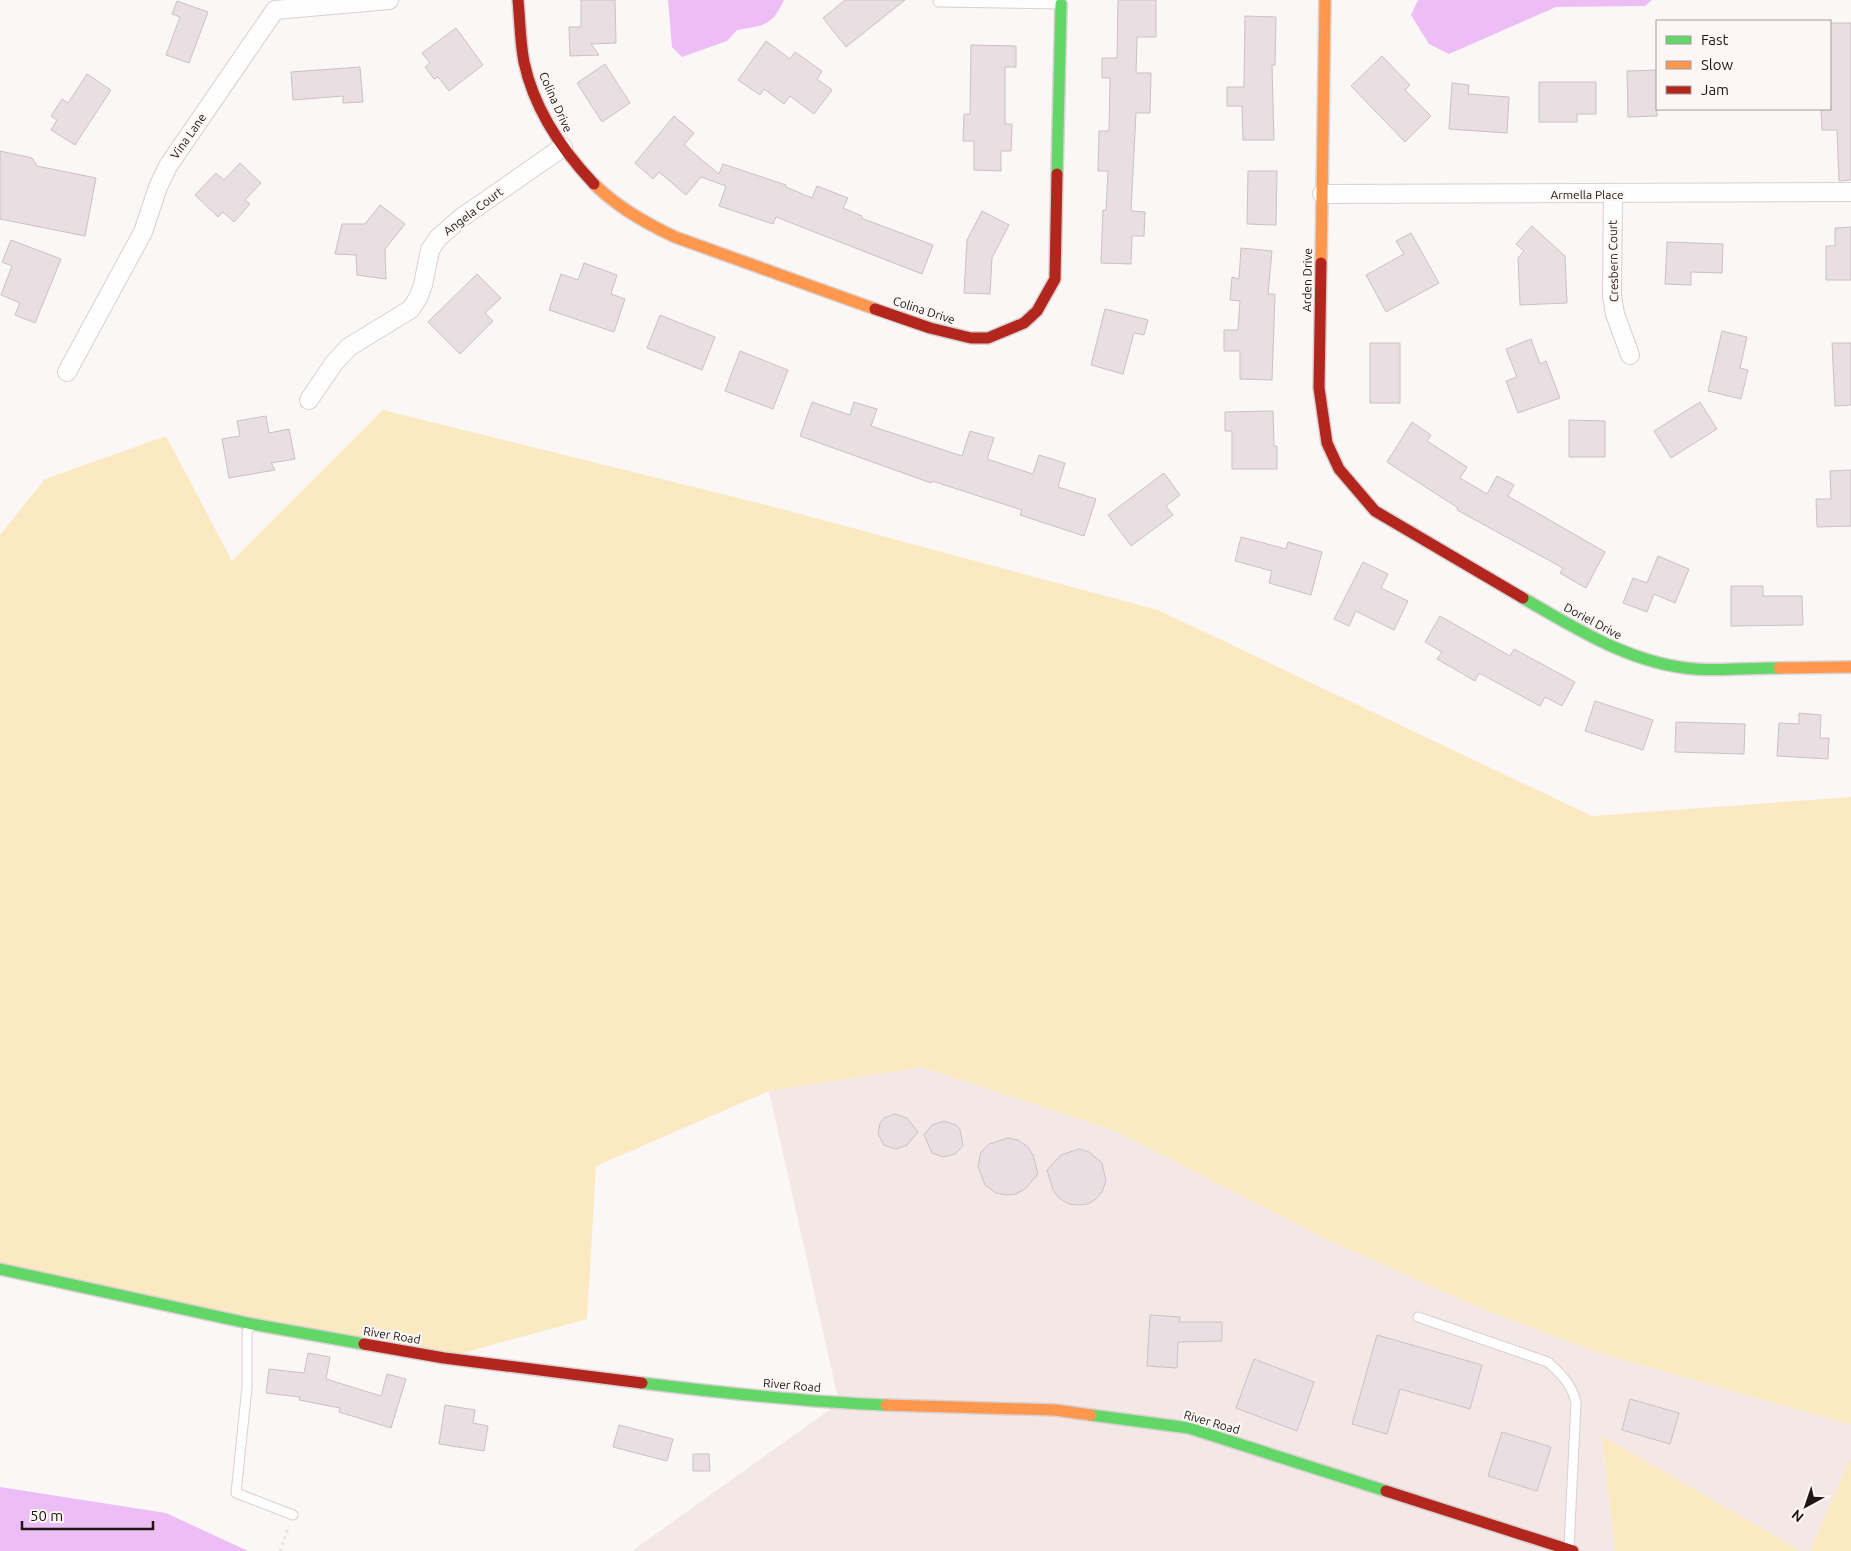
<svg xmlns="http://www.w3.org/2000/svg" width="1851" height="1551" viewBox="0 0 1851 1551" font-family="Ubuntu,sans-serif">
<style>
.built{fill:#f3e8e6}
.green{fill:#fbe9c2}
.water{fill:#edbef5}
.building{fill:#e9dee1;stroke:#c9c2c4}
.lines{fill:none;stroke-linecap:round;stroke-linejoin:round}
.lane-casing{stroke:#d8d1d0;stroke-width:11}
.street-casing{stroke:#d8d1d0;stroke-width:20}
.fast-casing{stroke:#d8d1d0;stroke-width:14}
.slow-casing{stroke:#d8d1d0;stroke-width:14}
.jam-casing{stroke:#d8d1d0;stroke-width:14}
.path{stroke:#e4e3e2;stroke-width:3;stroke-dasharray:2.5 4;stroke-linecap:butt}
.lane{stroke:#fefefe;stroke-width:9}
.street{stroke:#fefefe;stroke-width:18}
.fast{stroke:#63d668;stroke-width:11}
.slow{stroke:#ff974d;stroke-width:11}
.jam{stroke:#b3261e;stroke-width:11}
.labels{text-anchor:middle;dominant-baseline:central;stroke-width:4.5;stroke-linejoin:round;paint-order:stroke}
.street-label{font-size:12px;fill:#1f1514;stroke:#fcf6f5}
</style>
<rect width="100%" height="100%" fill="#fbf7f6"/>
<path class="built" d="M922,1067l191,63 213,109 270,113 255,73v32l-41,94h-9l-199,-114 13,114h-983l207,-148 -70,-312z"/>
<path class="green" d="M383,410l395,98 380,102 434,206 259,-19v628l-255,-73 -111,-42 -159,-71 -213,-109 -191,-63 -153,24 -173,75 -9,153 -143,39 -444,-89v-734l45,-56 121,-43 66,125z
M1602,1436l199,115h-186z
M1851,1457v94h-41z"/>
<path class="water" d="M668,0h116c-13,27 -19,25 -47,30l-10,11 -45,16 -10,-10z
M1418,0h234l-7,6 -89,1 -107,47 -20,-10 -18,-29z
M0,1487l166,26 82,38h-248z"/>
<path class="building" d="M581,0h34l1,43 -25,1 8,11 -29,1 -1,-29h12z
M845,0h60l-59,47 -23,-29z
M1118,0h38v37h-19l-1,36h15l-1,40h-14l-5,98 14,1 -1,24h-12l-1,28 -30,-1 2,-53h3l2,-39h-10l1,-40h10l1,-53h-8v-20h15z
M177,1l31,11 -19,51 -23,-8 14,-38 -8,-3z
M1245,16l31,1 -1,48h-3l2,75h-31l-1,-34h-15v-19h17z
M1830,23h21v157l-12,1 -2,-51h-15l-1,-21h9z
M456,28l27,37 -34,26 -11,-14 -4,2 -9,-12 5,-4 -8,-10z
M766,41l24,18 5,-7 27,19 -5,8 15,11 -18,24 -24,-18 -6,8 -20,-15 -4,6 -22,-15z
M971,45l45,1v21h-11v57h7l-1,27h-10v20l-27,-1v-29h-11l1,-27h6z
M1382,56l28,29 -5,5 26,26 -26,26 -54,-56z
M605,64l25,39 -28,19 -25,-39z
M360,67l3,35 -20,1v-7l-50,4 -2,-28z
M1657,70v46l-29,1 -1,-46z
M87,74l24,16 -36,55 -24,-15 6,-10 -6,-4 11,-17 6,4z
M1539,82h57v32h-19v8h-38z
M1452,83l17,2 -1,9 41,3 -2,36 -58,-4z
M674,116l20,17 -10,12 35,29 4,-10 63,21v2l26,11 5,-12 31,12 -5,10 19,8 -1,2 72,27 -11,29 -146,-57 -3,7 -54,-18 7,-20 -25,-9 -15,18 -27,-23 -6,7 -18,-16z
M0,151l32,7 5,8 59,12 -11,58 -85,-17z
M240,163l21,20 -16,17 5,4 -16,18 -11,-10 -5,5 -23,-22 21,-22 8,7z
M1248,171h29l-1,54 -29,-1z
M380,205l25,19 -20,25 1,30 -29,-4 -1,-20 -21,-1 7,-30h23z
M982,211l27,14 -17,33 -2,36 -26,-1 3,-53z
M1532,226l33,30 2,47 -47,2 -2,-47 6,-7 -8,-7z
M1851,227v53h-25v-34h9v-18z
M1411,233l28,50 -53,29 -20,-37 38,-21 -8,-13z
M11,240l50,19 -26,64 -20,-8 5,-12 -19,-8 11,-29 -10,-4z
M1667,242l56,2 -1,29 -31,-1v13l-26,-1z
M1241,248l31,3 -4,43h7l-3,86 -32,-1v-28h-16v-21h14l2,-29 -10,-1 2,-23 7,2z
M584,263l33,12 -6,19 14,5 -11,33 -65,-22 12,-36 17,6z
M477,274l24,24 -16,15 8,8 -33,33 -32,-32z
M1105,309l43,11 -4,15 -10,-2 -11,41 -32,-9z
M660,315l55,22 -13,33 -55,-22z
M1722,331l25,6 -7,31 8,2 -7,29 -33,-8z
M1531,339l9,25 6,-3 14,37 -42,15 -12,-32 11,-4 -11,-28z
M1370,343h30v60h-30z
M1832,343h19v62l-16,1z
M740,351l48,19 -15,39 -48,-18z
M812,402l38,13 4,-13 23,7 -6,17 91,30 8,-25 24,7 -7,21 46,15 6,-19 26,8 -7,24 38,12 -12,37 -64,-21 2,-5 -90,-29 -1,2 -131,-47z
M1700,402l17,27 -46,29 -17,-27z
M1273,411l1,35h3v23h-45v-38h-7v-19z
M266,416l3,17 20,-4 6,30 -24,4 4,7 -46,8 -7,-39 18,-3 -3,-15z
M1569,420l36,1v36h-36z
M1412,422l19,13 -4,6 40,26 -7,11 27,16 10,-18 17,9 -6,11 97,56 -19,36 -26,-15 3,-5 -106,-58 1,-2 -71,-46z
M1851,470v56l-34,1 -1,-28h15l-1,-28z
M1164,473l16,22 -14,11 7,9 -42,31 -23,-31z
M1241,537l45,12 2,-7 34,10 -11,43 -42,-12 3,-12 -37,-10z
M1658,556l31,13 -14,34 -21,-9 -7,18 -24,-9 10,-25 14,5z
M1363,562l25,12 -7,14 27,13 -14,29 -38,-19 -7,15 -15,-7z
M1731,586h32v10h39l1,29 -72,1z
M1440,616l70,40 4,-7 61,33 -13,24 -17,-9 -5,9 -61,-33 -4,8 -38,-22 5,-7 -17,-10z
M1595,701l58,19 -10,30 -58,-19z
M1799,713l22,2 -1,23h9l-1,21 -51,-3 2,-33 20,1z
M1676,722l69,2 -1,30 -69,-2z
M895,1114l12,4 11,14 -11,13 -11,4 -12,-4 -6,-11 2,-11 4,-5z
M944,1121l12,4 4,4 3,17 -8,8 -12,3 -11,-4 -8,-18 8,-10z
M1008,1138l10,2 10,7 5,8 5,19 -13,15 -9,5 -10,1 -10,-2 -11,-8 -7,-19 3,-14 8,-8z
M1079,1149l10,3 13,11 4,18 -4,11 -6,7 -8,5 -10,1 -9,-1 -10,-6 -6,-8 -6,-20 14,-15z
M1150,1315l30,2 -1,5h43v19l-44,1 -1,26 -30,-2z
M1377,1335l105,30 -12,44 -70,-20 -13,45 -35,-10z
M308,1353l22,4 -4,22 55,17 6,-22 19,5 -15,49 -52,-16 1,-4 -41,-8 1,-3 -34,-4 3,-24 35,4z
M1254,1359l60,23 -17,49 -61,-23z
M1630,1399l49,14 -9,31 -48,-14z
M445,1405l30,5 -2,13 15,3 -4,25 -45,-7z
M619,1425l54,14 -6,22 -54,-14z
M1502,1432l49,15 -14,44 -49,-15z
M693,1454h16l1,17h-17z"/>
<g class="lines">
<defs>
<path id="lane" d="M938,2l122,2
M1418,1317l130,45c14,13 24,22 28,41l-7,144
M252,1325l-5,7v55l-11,106 57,22"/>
<path id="street" d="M1322,194l529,-2
M1613,194l-1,102 3,18 15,41
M67,372l76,-140 15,-45 10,-21 107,-156 114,-10
M309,400l25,-37 15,-16 62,-38 7,-11 5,-13 7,-35 8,-12 23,-20 102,-71"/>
<path id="fast" d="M1057,174l4,-170
M1523,598c54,31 108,66 172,71 27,2 56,-1 84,-1
M0,1269l252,55 112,20
M642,1383c81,10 162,19 244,22
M1091,1415l98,13 197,63"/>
<path id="slow" d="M594,184c23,23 51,39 81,53l200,72
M1321,263l4,-263
M1779,668l72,-1
M886,1405l169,5 36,5"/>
<path id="jam" d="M518,0c2,20 2,42 6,62 10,47 37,87 70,122
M1321,263l-2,125 8,55 12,26 36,42 148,87
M875,309l55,19 41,10h17l36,-15 13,-12 18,-32 2,-105
M364,1344l80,14 198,25
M1386,1491l187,60"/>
</defs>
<use href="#lane" class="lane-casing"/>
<use href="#street" class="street-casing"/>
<use href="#fast" class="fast-casing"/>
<use href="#slow" class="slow-casing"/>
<use href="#jam" class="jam-casing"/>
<path class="path" d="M280,1551l9,-25"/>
<use href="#lane" class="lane"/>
<use href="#street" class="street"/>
<use href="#fast" class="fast"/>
<use href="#slow" class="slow"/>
<use href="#jam" class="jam"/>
</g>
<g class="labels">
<g class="street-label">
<text transform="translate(556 102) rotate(66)">Colina Drive</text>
<text transform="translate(188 136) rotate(-55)">Vina Lane</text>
<text x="1587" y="194">Armella Place</text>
<text transform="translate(473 211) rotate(-37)">Angela Court</text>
<text transform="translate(1613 261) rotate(-91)">Cresbern Court</text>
<text transform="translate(1307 280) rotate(-89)">Arden Drive</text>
<text transform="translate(924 310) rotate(18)">Colina Drive</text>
<text transform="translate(1593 621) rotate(28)">Doriel Drive</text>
<text transform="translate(392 1335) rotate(9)">River Road</text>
<text transform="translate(792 1385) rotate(5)">River Road</text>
<text transform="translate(1212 1422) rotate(16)">River Road</text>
</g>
</g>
<rect x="1656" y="20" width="175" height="90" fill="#fcf6f5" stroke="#a49c9b"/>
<rect x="1666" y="36" width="25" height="8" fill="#63d668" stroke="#a49c9b"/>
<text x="1701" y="45" font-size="15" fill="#1f1514">Fast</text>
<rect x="1666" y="61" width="25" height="8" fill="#ff974d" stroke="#a49c9b"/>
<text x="1701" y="70" font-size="15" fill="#1f1514">Slow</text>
<rect x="1666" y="86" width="25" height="8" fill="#b3261e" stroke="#a49c9b"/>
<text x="1701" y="95" font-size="15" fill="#1f1514">Jam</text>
<g transform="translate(1806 1506) rotate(220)" stroke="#fcf6f5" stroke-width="4" paint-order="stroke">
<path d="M0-4L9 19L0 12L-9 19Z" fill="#1f1514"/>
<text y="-8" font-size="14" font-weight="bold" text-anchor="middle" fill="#1f1514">N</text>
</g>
<path d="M22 1521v8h131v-8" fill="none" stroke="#1f1514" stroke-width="2.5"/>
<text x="30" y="1521" font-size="15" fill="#1f1514" stroke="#fcf6f5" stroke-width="4" paint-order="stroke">50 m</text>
</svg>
